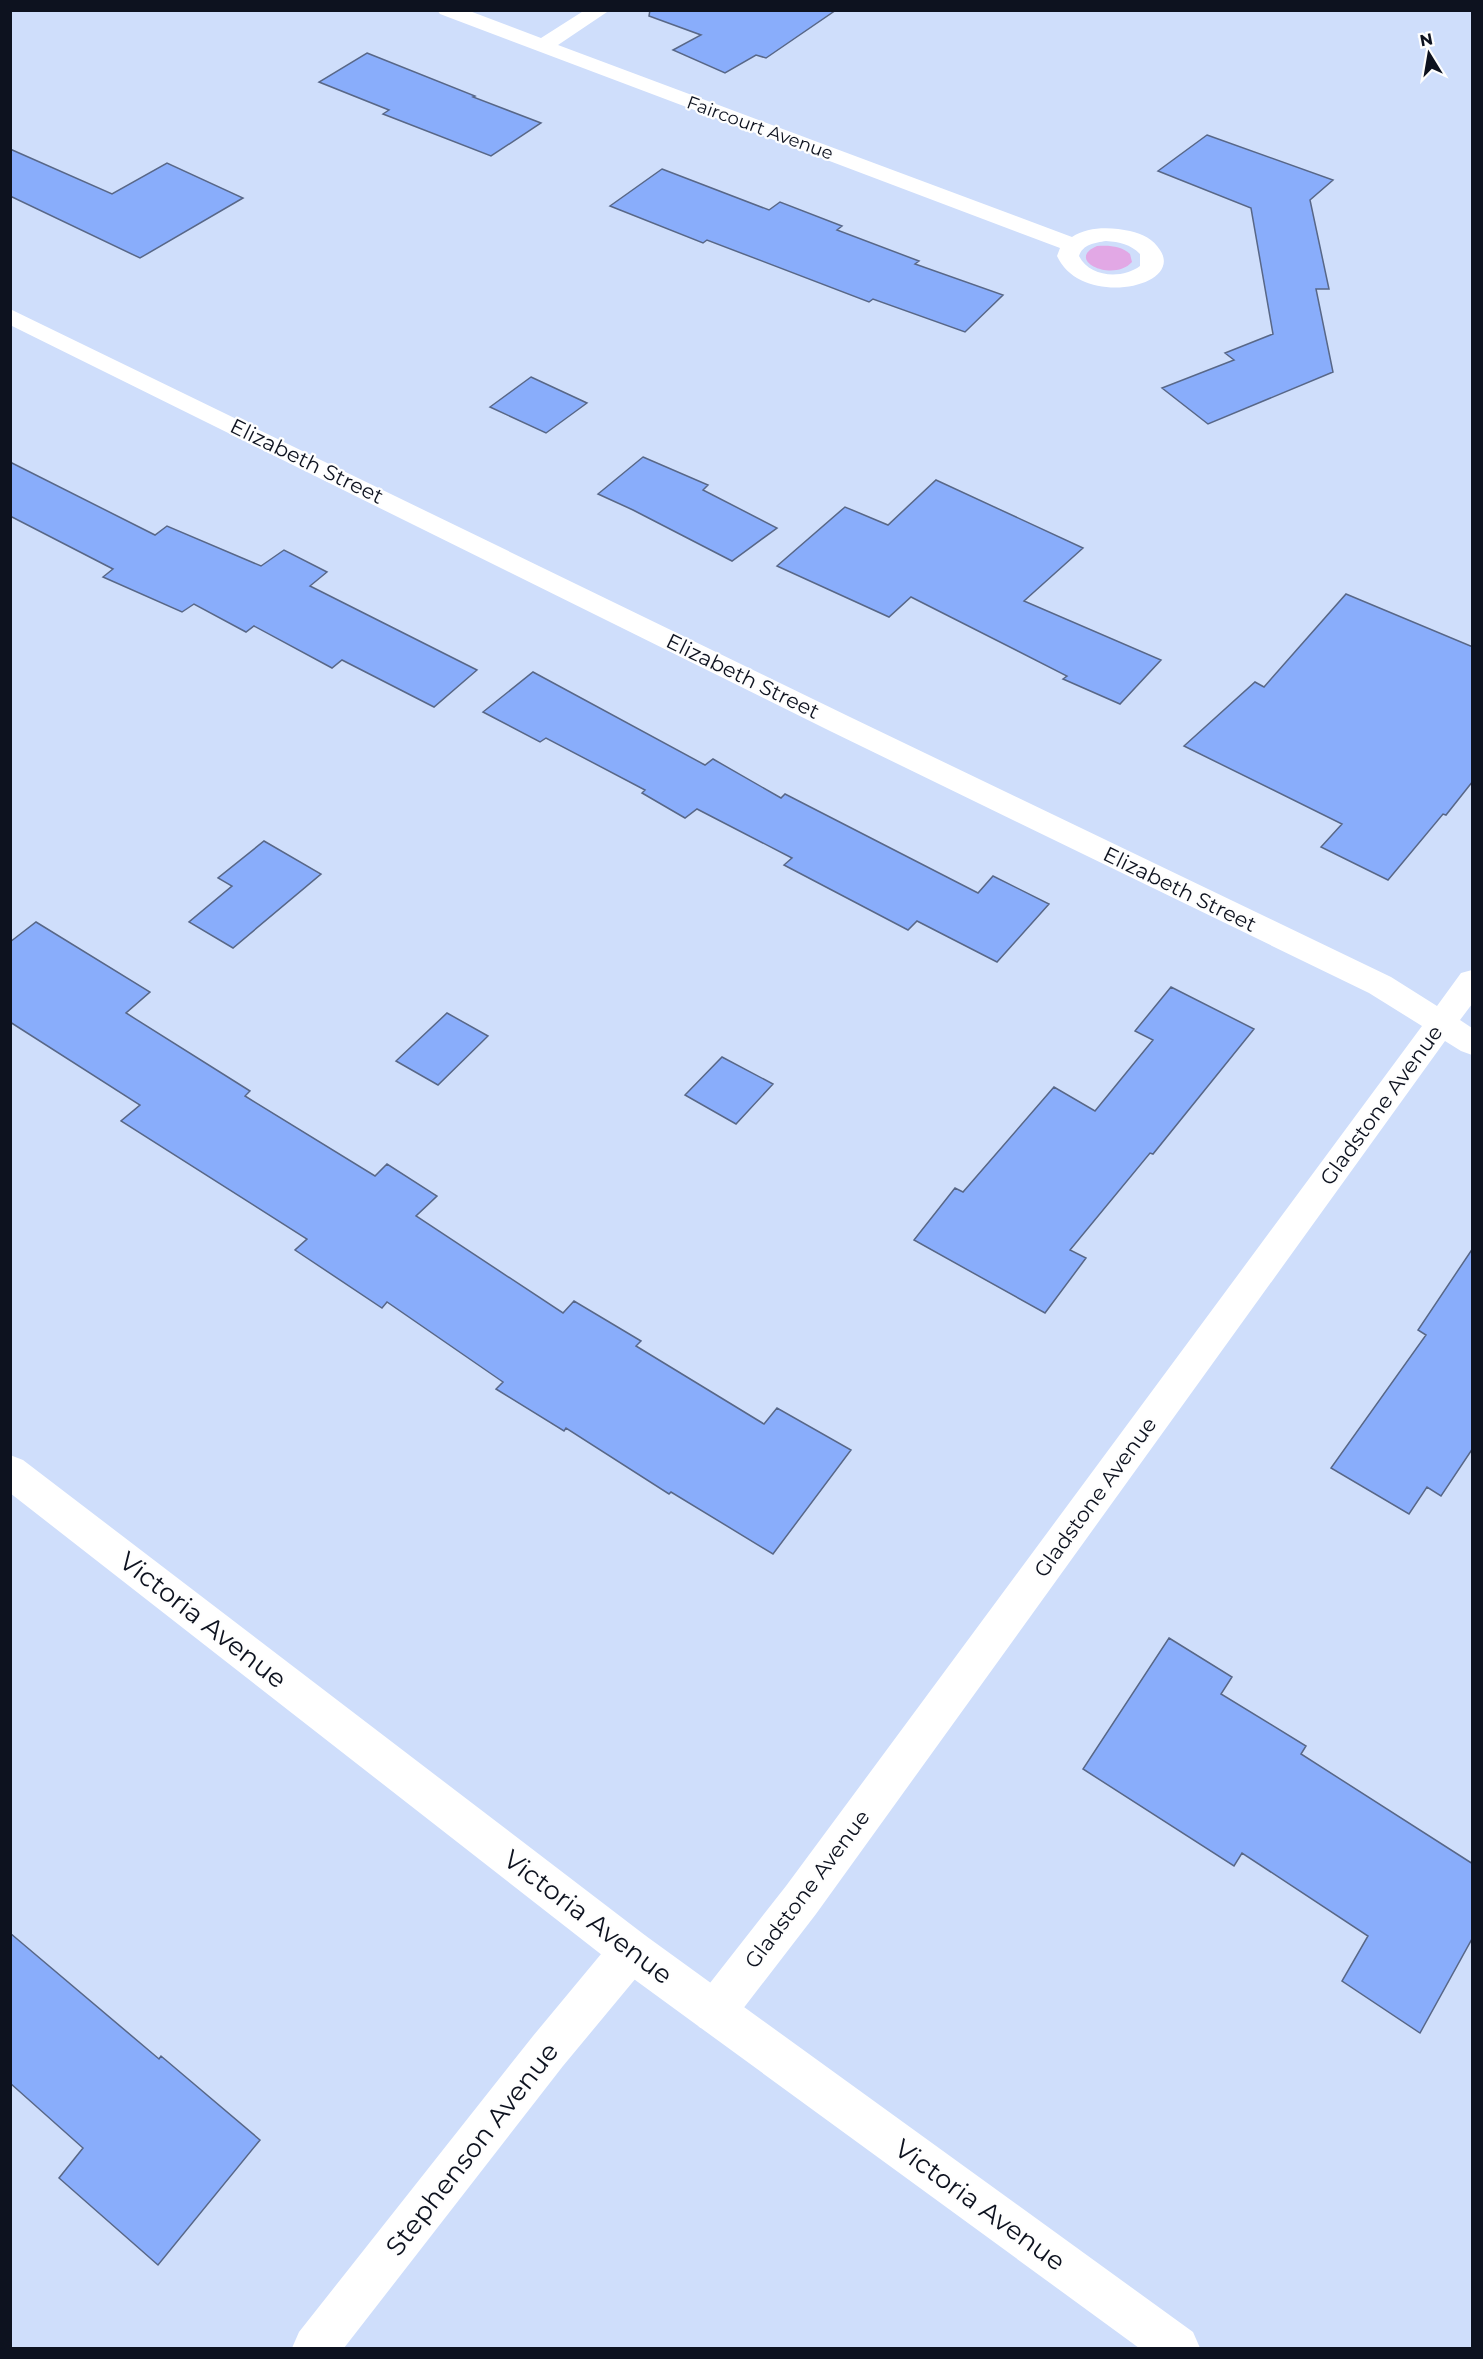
<svg xmlns="http://www.w3.org/2000/svg" width="1483" height="2359" viewBox="0 0 1483 2359" font-family="Montserrat,sans-serif">
<style>
.green{fill:#e2a8e5}
.building{fill:#89adfb;stroke:#586787;stroke-width:1.5}
.lines{fill:none;stroke-linecap:round;stroke-linejoin:round}
.minor{fill:#fff;fill-rule:evenodd}
.tertiary{fill:#fff;fill-rule:evenodd}
.labels{text-anchor:middle;dominant-baseline:central;stroke-width:4.5;stroke-linejoin:round;paint-order:stroke}
.far-street-label{font-size:18px;fill:#0d121f;stroke:#fefefe}
.street-label{font-size:21px;fill:#0d121f;stroke:#fefefe}
.near-street-label{font-size:26px;fill:#0d121f;stroke:#fefefe}
</style>
<rect width="100%" height="100%" fill="#cfdefb"/>
<path class="green" d="M1097,246c13,-1 24,0 33,8l2,8c-19,21 -68,-2 -35,-16z"/>
<path class="building" d="M650,10h186l-70,48 -10,-3 -31,18 -52,-23 28,-15 -52,-19z
M367,53l108,43 -2,1 68,26 -50,33 -108,-42 6,-4 -70,-28z
M1207,135l126,45 -23,20 19,89h-13l17,83 -125,52 -46,-36 72,-28 -9,-7 48,-19 -22,-126 -93,-37z
M10,149l102,45 55,-31 76,35 -103,60 -130,-62z
M662,169l107,41 11,-8 62,24 -5,4 82,31 -4,3 88,31 -38,37 -92,-33 -4,3 -162,-62 -4,3 -93,-37z
M531,377l56,26 -41,30 -56,-26z
M643,457l65,28 -5,5 74,38 -45,33 -99,-51 -35,-16z
M10,462l145,73 12,-9 94,40 23,-16 43,22 -17,14 167,84 -43,37 -92,-47 -10,8 -78,-42 -8,6 -52,-28 -12,8 -79,-35 10,-8 -103,-53z
M936,480l147,68 -59,53 137,59 -41,44 -57,-25 4,-3 -156,-79 -22,20 -112,-51 68,-59 43,18z
M1346,594l127,53v134l-27,34 -3,-1 -55,66 -67,-33 21,-23 -158,-78 71,-64 9,5z
M533,672l172,93 8,-6 68,39 4,-4 193,99 15,-17 56,28 -52,58 -80,-41 -9,9 -124,-65 8,-7 -95,-49 -12,9 -43,-25 3,-3 -99,-52 -6,4 -57,-30z
M264,841l57,33 -88,74 -44,-26 43,-36 -14,-8z
M36,922l114,70 -24,21 124,78 -5,5 130,80 12,-12 50,32 -21,20 147,97 11,-12 67,40 -5,5 128,78 13,-16 74,42 -78,104 -102,-62 -2,2 -103,-66 -2,3 -68,-42 7,-7 -116,-80 -5,6 -87,-58 12,-11 -186,-118 19,-16 -130,-83v-80z
M1171,987l83,42 -101,125 -3,-1 -80,97 16,8 -41,55 -131,-73 41,-52 8,4 91,-105 41,24 58,-71 -18,-9z
M447,1013l41,23 -50,49 -42,-24z
M722,1057l51,27 -37,40 -51,-29z
M1473,1248v200l-32,48 -14,-9 -18,27 -78,-46 95,-133 -8,-5z
M1169,1638l63,39 -11,17 85,52 -5,8 172,110v73l-53,96 -78,-52 26,-45 -126,-83 -8,13 -151,-97z
M10,1933l149,126 2,-3 99,84 -102,125 -99,-87 24,-30 -73,-65z"/>
<g class="lines">
<path class="minor" d="M437,10h30l74,28 44,-28h25l-52,35 514,192c16,-11 40,-10 58,-6 13,3 23,8 30,19 25,37 -79,59 -103,6l3,-8 -620,-234zM1106,241c14,1 24,3 34,13v12c-17,13 -50,12 -61,-10 4,-12 16,-13 27,-15z
M10,309l840,408 541,260 46,29 24,-33 11,-3v34l-12,16 12,8v27l-11,-4 -16,-10 -629,873 -87,113 -15,6 -15,-6 -6,-15 6,-15 87,-111 636,-860 -53,-33 -539,-262 -820,-406z
M631,1930l15,6 6,15 -6,15 -83,100 -219,282h-52l7,-16 234,-296 83,-100z"/>
<path class="tertiary" d="M10,1455l13,5 623,476 547,396 7,16h-61l-523,-382 -606,-473z"/>
</g>
<g class="labels">
<g class="far-street-label">
<text transform="translate(760 128) rotate(20)">Faircourt Avenue</text>
</g>
<g class="street-label">
<text transform="translate(307 461) rotate(26)">Elizabeth Street</text>
<text transform="translate(743 676) rotate(26)">Elizabeth Street</text>
<text transform="translate(1180 889) rotate(26)">Elizabeth Street</text>
<text transform="translate(1381 1105) rotate(-54)">Gladstone Avenue</text>
<text transform="translate(1095 1497) rotate(-54)">Gladstone Avenue</text>
<text transform="translate(807 1889) rotate(-53)">Gladstone Avenue</text>
</g>
<g class="near-street-label">
<text transform="translate(203 1620) rotate(38)">Victoria Avenue</text>
<text transform="translate(588 1917) rotate(37)">Victoria Avenue</text>
<text transform="translate(472 2149) rotate(-52)">Stephenson Avenue</text>
<text transform="translate(980 2205) rotate(36)">Victoria Avenue</text>
</g>
</g>
<rect width="1483" height="2359" fill="none" stroke="#0d121f" stroke-width="24"/>
<g transform="translate(1429 54) rotate(349)" stroke="#fefefe" stroke-width="4.5" paint-order="stroke">
<path d="M0-4.5L10 22L0 15L-10 22Z" fill="#0d121f"/>
<text y="-9" font-size="16" font-weight="bold" text-anchor="middle" fill="#0d121f">N</text>
</g>
</svg>
